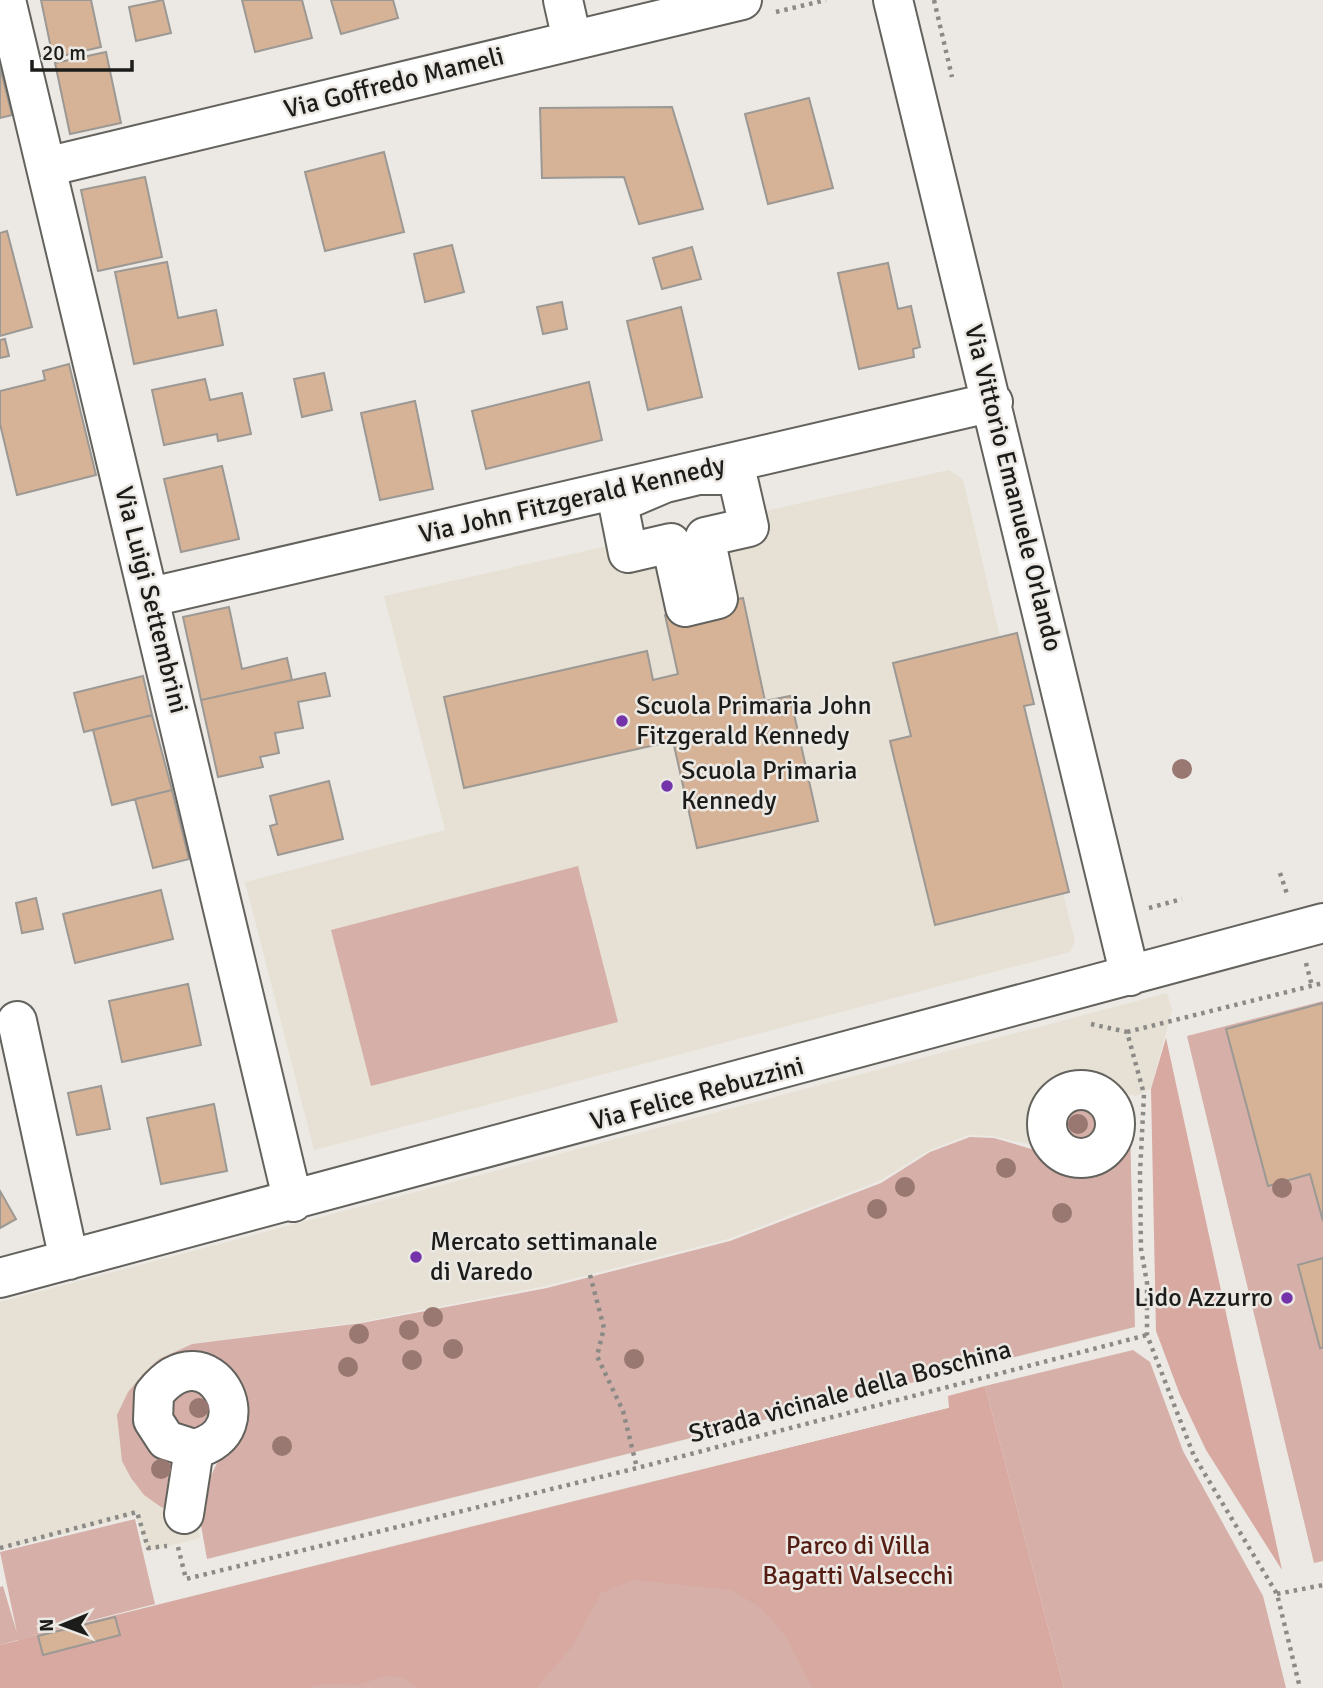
<svg xmlns="http://www.w3.org/2000/svg" width="1323" height="1688" viewBox="0 0 1323 1688" font-family="Signika,sans-serif">
<style>
.built{fill:#e6e1d4}
.green{fill:#d5afa8}
.forest{fill:#d7a9a0}
.building{fill:#d6b397;stroke:#9c9894;stroke-width:2}
.lines{fill:none;stroke-linecap:round;stroke-linejoin:round}
.minor-casing{stroke:#63625d;stroke-width:42}
.path{stroke:#8b8a86;stroke-width:4.5;stroke-dasharray:3.5 5;stroke-linecap:butt}
.minor{stroke:#fff;stroke-width:38}
.tree{fill:#987871}
.poi-dot{fill:#7433a8;stroke:#ece9e4;stroke-width:2.5}
.labels{text-anchor:middle;dominant-baseline:central;stroke-width:5;stroke-linejoin:round;paint-order:stroke}
.street-label{font-size:26px;fill:#1c1c1a;stroke:#ece9e4}
.poi-label{font-size:26px;fill:#1c1c1a;stroke:#ece9e4;text-anchor:start}
.park-label{font-size:26px;fill:#541c13;stroke:#ece9e4}
</style>
<rect width="100%" height="100%" fill="#ece9e4"/>
<path class="built" d="M949,470l14,9 37,158 -107,27 18,72 -21,5 173,152 12,48 -5,11 -756,198 -69,-268 200,-52 -61,-234z
M1167,993l5,17 -21,79 -16,7 -51,-16 -20,3 -25,24 -2,39 -45,-10 -24,-1 -40,16 -49,30 -151,58 -183,47 -184,36 -171,22 -31,15 -16,15 -12,104 13,17 17,12 35,7 4,24 -53,14 -11,-37 -136,35v-248z"/>
<path class="green" d="M578,866l40,156 -247,64 -40,-156z
M1323,1001v560l-9,2 -127,-527z
M1058 1124a22 22 0 1 1 44 0a22 22 0 1 1-44 0Z
M1125,1125l5,3 5,199 -928,232 -8,-45 3,-19 39,-83 -76,-44 11,96v48l-15,-5 -17,-12 -13,-17 -9,-17 -5,-46 11,-23 15,-18 16,-15 33,-15 170,-21 185,-35 183,-47 151,-58 49,-31 40,-15 24,1 44,13 23,22 17,4 18,-3 13,-8 12,-14z
M1133,1350l17,12 33,89 80,145 23,92h-222l-79,-302z
M199,1387l13,21 -5,13 -9,8 -25,-4 -6,-23 7,-11z
M949,1408l75,280h-994l-12,-48 -18,5v-58l3,-1 14,47 -17,-81 135,-33 20,85 -136,35z"/>
<path class="forest" d="M1166,1038l116,532 -76,-120 -26,-55 -24,-64 -5,-242z
M985,1386l79,302h-252l-27,-53 -24,-27 -29,-18 -99,-10 -32,13 -29,54 -36,41h-117l-16,-10 -15,-3 -30,10 -31,-2 -20,5h-307v-43l949,-237 -1,-12z"/>
<path class="building" d="M41,0h50l10,47 -48,11z
M163,0l8,33 -35,8 -7,-34z
M242,0h60l10,38 -57,14z
M331,0h62l5,18 -57,16z
M106,52l15,71 -51,11 -15,-71z
M0,67l12,48 -12,3z
M809,98l24,90 -65,16 -23,-90z
M672,107l31,102 -64,15 -15,-47 -82,1 -2,-70z
M384,152l20,80 -79,19 -20,-79z
M145,177l17,80 -64,14 -17,-81z
M7,231l25,96 -32,9v-103z
M452,245l12,47 -39,10 -11,-48z
M692,247l9,32 -39,10 -9,-31z
M167,262l11,56 38,-8 7,35 -89,19 -19,-92z
M888,263l10,46 13,-3 9,41 -7,2 1,8 -55,12 -21,-96z
M562,302l5,27 -24,5 -6,-27z
M681,307l21,90 -54,13 -21,-89z
M5,339l4,17 -9,2v-18z
M69,364l27,111 -79,20 -17,-71v-33l45,-11 -2,-9z
M324,373l8,37 -30,7 -8,-38z
M205,379l5,21 32,-7 9,41 -33,7 -1,-7 -53,11 -12,-55z
M589,382l13,58 -116,29 -14,-58z
M415,401l18,88 -53,11 -19,-87z
M222,466l17,73 -58,13 -17,-73z
M743,598l22,103 25,-5 28,125 -121,27 -24,-107 -209,47 -20,-91 203,-46 6,29 25,-6 -13,-59z
M229,607l13,62 45,-11 5,22 -91,20 -18,-83z
M1017,633l17,71 -10,2 45,186 -134,33 -45,-184 21,-5 -18,-73z
M325,673l5,23 -32,6 5,26 -28,5 4,20 -19,4 3,10 -45,10 -17,-77z
M143,676l9,39 -68,17 -10,-39z
M152,715l20,75 -60,15 -19,-75z
M329,781l14,58 -65,16 -8,-29 7,-2 -7,-28z
M172,790l17,69 -36,9 -18,-69z
M161,890l12,49 -98,24 -12,-49z
M36,898l7,31 -21,4 -6,-30z
M188,984l13,61 -79,17 -13,-61z
M1323,1003v218l-13,-47 -42,12 -42,-157z
M101,1086l9,43 -33,6 -9,-42z
M214,1104l13,67 -66,13 -14,-66z
M0,1191l16,28 -16,9z
M1323,1258v90h-3l-22,-83z
M115,1617l5,18 -77,20 -5,-19z"/>
<g class="lines">
<defs>
<path id="minor" d="M6,0l287,1202
M563,0l9,40
M893,0l237,976
M46,167l696,-167
M698,475h39l12,52 -44,10 13,62 -33,8 -14,-64 -43,10 -10,-50 47,-20z
M151,597l842,-195
M17,1021l52,239
M1047 1124a34 34 0 1 1 68 0a34 34 0 1 1-68 0Z
M0,1278l1323,-355
M184,1514l10,-65c74,-17 14,-124 -40,-55l-1,26 13,20 28,9"/>
</defs>
<use href="#minor" class="minor-casing"/>
<path class="path" d="M934,0l18,77
M776,12l50,-12
M1280,873l8,24
M1149,908l33,-9
M1306,963l6,23
M1091,1024l36,8 17,62 -4,79 1,76 6,34v52l47,121 83,138 23,94
M1127,1032l196,-49
M590,1275l14,53 -7,28 26,55 14,57
M178,1547l8,32 451,-111 510,-133
M0,1548l137,-36 11,36 19,-2
M1277,1594l46,-9"/>
<use href="#minor" class="minor"/>
</g>
<g class="tree">
<circle cx="1182" cy="769" r="10"/>
<circle cx="1078" cy="1124" r="10"/>
<circle cx="1006" cy="1168" r="10"/>
<circle cx="905" cy="1187" r="10"/>
<circle cx="1282" cy="1188" r="10"/>
<circle cx="877" cy="1209" r="10"/>
<circle cx="1062" cy="1213" r="10"/>
<circle cx="433" cy="1317" r="10"/>
<circle cx="409" cy="1330" r="10"/>
<circle cx="359" cy="1334" r="10"/>
<circle cx="453" cy="1349" r="10"/>
<circle cx="634" cy="1359" r="10"/>
<circle cx="412" cy="1360" r="10"/>
<circle cx="348" cy="1367" r="10"/>
<circle cx="199" cy="1408" r="10"/>
<circle cx="282" cy="1446" r="10"/>
<circle cx="161" cy="1469" r="10"/>
</g>
<g class="poi-dot">
<circle cx="622" cy="721" r="7"/>
<circle cx="667" cy="786" r="7"/>
<circle cx="416" cy="1257" r="7"/>
<circle cx="1287" cy="1298" r="7"/>
</g>
<g class="labels">
<g class="street-label">
<text transform="translate(394 83) rotate(-14)">Via Goffredo Mameli</text>
<text transform="translate(1013 488) rotate(76)">Via Vittorio Emanuele Orlando</text>
<text transform="translate(572 500) rotate(-13)">Via John Fitzgerald Kennedy</text>
<text transform="translate(151 600) rotate(76)">Via Luigi Settembrini</text>
<text transform="translate(697 1094) rotate(-15)">Via Felice Rebuzzini</text>
<text transform="translate(850 1392) rotate(-15)">Strada vicinale della Boschina</text>
</g>
<g class="poi-label">
<text x="636" y="706">Scuola Primaria John<tspan x="636" dy="30">Fitzgerald Kennedy</tspan></text>
<text x="681" y="771">Scuola Primaria<tspan x="681" dy="30">Kennedy</tspan></text>
<text x="430" y="1242">Mercato settimanale<tspan x="430" dy="30">di Varedo</tspan></text>
<text x="1273" y="1298" text-anchor="end">Lido Azzurro</text>
</g>
<g class="park-label">
<text x="858" y="1546">Parco di Villa<tspan x="858" dy="30">Bagatti Valsecchi</tspan></text>
</g>
</g>
<g transform="translate(63 1625) rotate(269)" stroke="#ece9e4" stroke-width="5" paint-order="stroke">
<path d="M0-5L12 26L0 18L-12 26Z" fill="#1c1c1a"/>
<text y="-10" font-size="19" font-weight="bold" text-anchor="middle" fill="#1c1c1a">N</text>
</g>
<path d="M32 60v10h100v-10" fill="none" stroke="#1c1c1a" stroke-width="3.5"/>
<text x="42" y="60" font-size="21" fill="#1c1c1a" stroke="#ece9e4" stroke-width="5" paint-order="stroke">20 m</text>
</svg>
